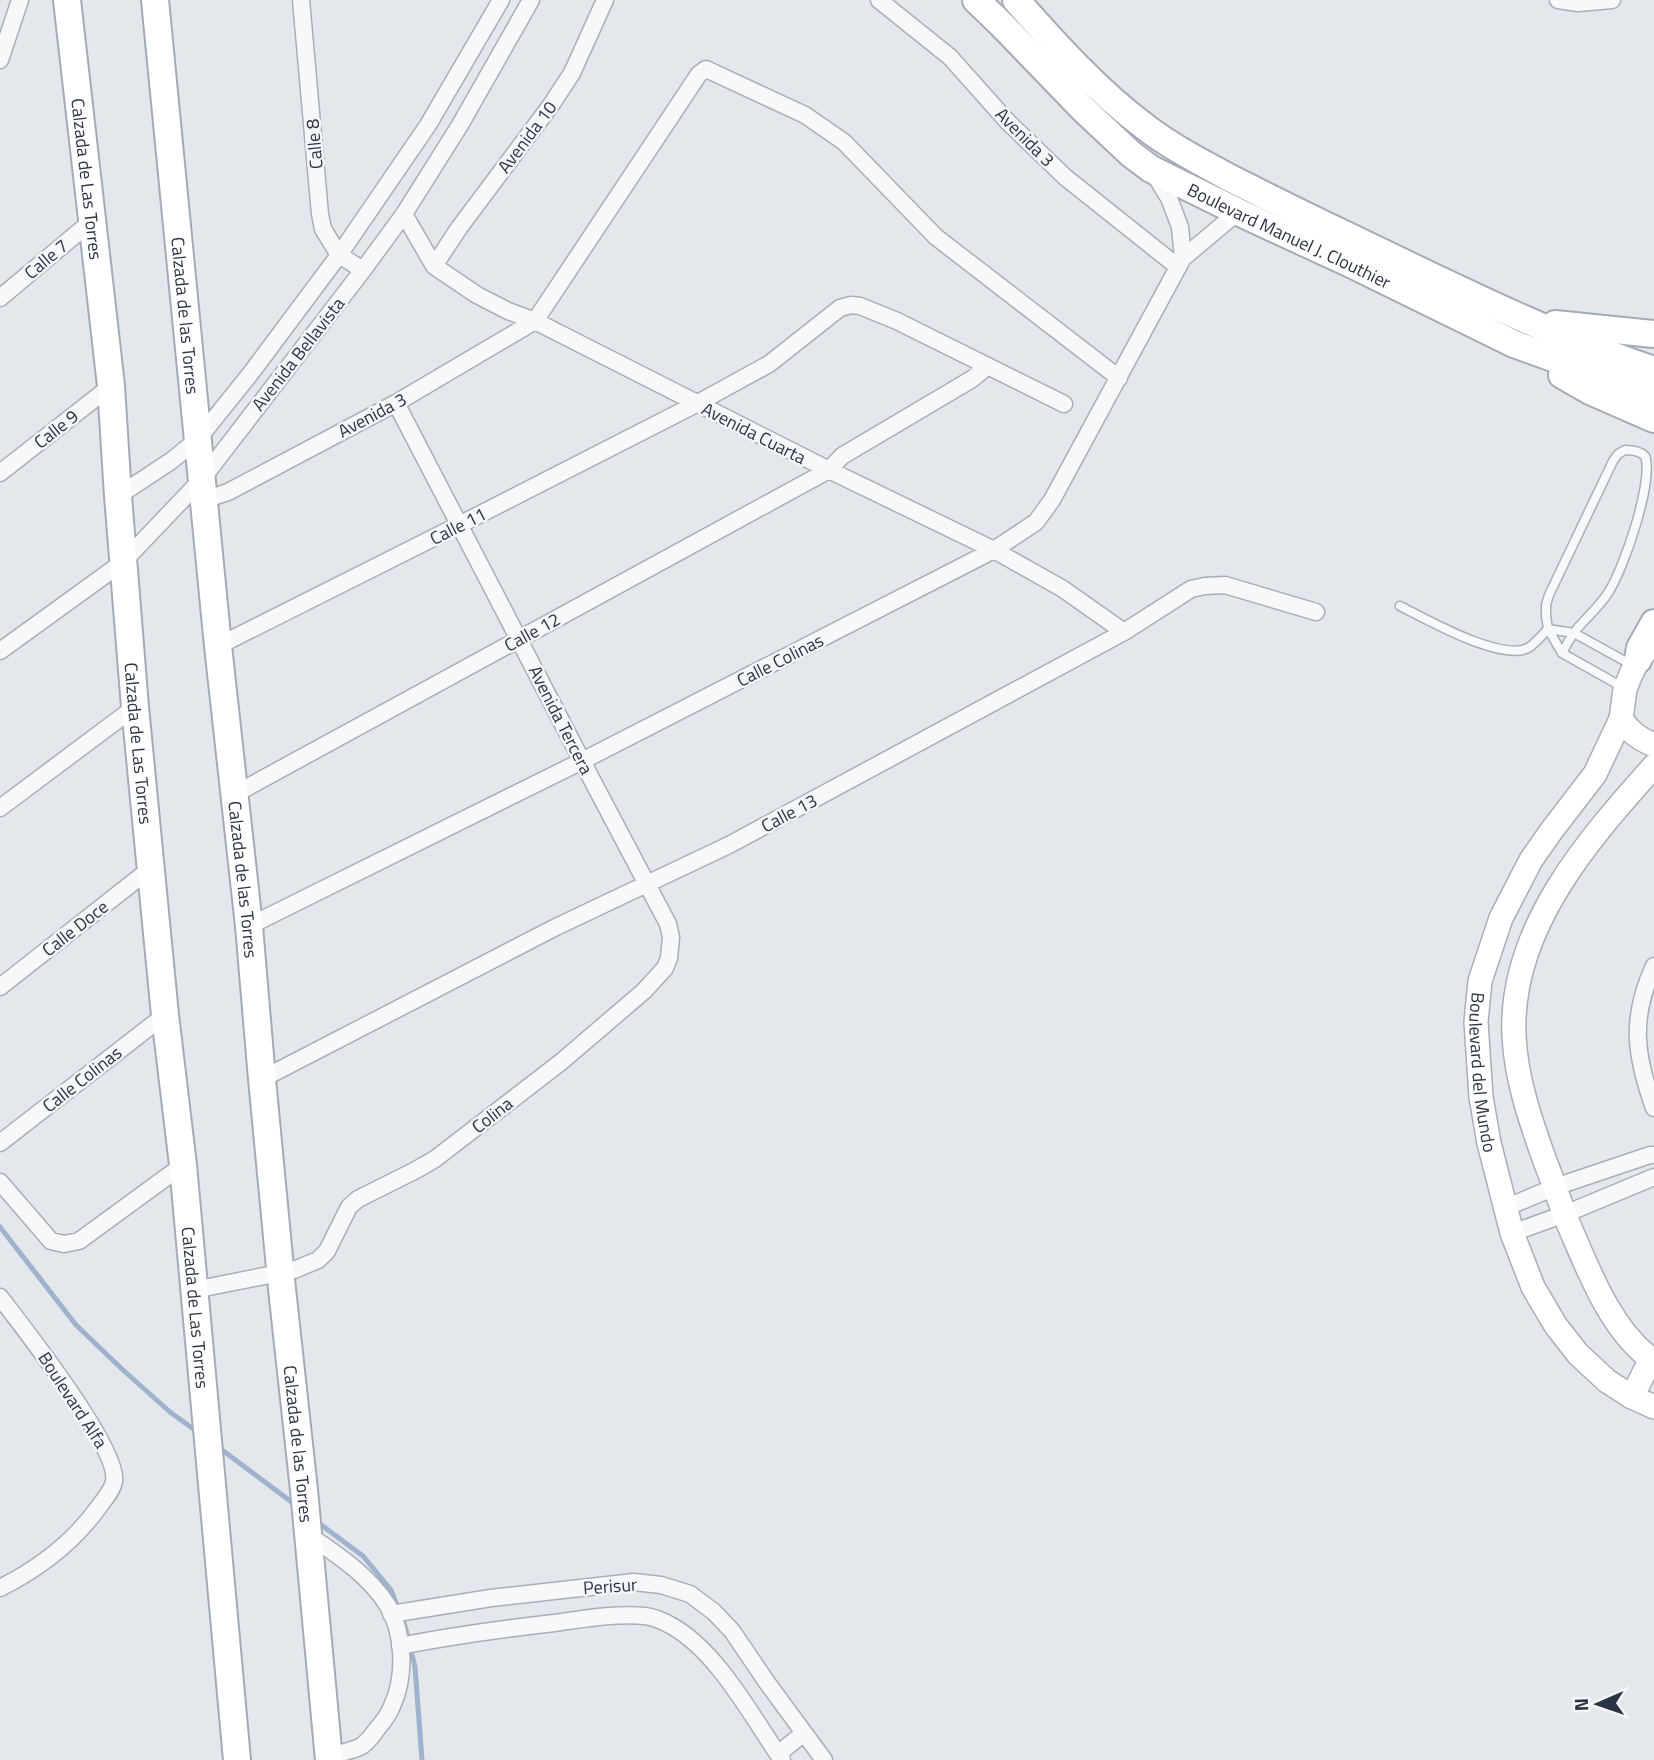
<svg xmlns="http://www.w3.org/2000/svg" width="1654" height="1760" viewBox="0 0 1654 1760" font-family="'Titillium Web',sans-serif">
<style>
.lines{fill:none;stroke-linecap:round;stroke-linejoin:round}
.stream{stroke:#9fb4cc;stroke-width:5}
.lane-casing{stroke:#a9aeb7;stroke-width:11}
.street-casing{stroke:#a9aeb7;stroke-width:19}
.secondary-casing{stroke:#a9aeb7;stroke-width:26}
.primary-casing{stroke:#a3abb8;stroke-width:30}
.lane{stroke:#f7f8fa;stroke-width:8}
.street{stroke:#f7f8fa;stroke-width:16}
.secondary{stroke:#fff;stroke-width:23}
.primary{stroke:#fff;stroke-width:26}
.labels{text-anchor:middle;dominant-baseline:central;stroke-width:5;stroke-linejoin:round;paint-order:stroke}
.street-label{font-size:18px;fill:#2b3445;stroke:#f4f6f9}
</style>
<rect width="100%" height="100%" fill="#e4e7ec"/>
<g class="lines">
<path class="stream" d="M0,1227l76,98 47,45 47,42 29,21
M218,1447l79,59
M316,1521l47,35 28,34 14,36 10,41 7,93"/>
<defs>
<path id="lane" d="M1400,606c26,13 101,56 128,42 7,-4 14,-13 20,-19l26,4 58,32
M1562,653c4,-8 9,-16 14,-23 10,-12 23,-23 32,-37 16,-24 46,-113 37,-137 -5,-5 -13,-6 -20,-6l-7,4 -5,7 -64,134 -3,10v11l2,13 14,24 62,35"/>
<path id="street" d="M301,0l19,214 3,15 16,26 24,15
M879,0l71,57 57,64 58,56 113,90
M1558,0l20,3 34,-3
M0,60l20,-60
M1153,172l16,26 11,29 3,31
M404,214l30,52 43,29 31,16 27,10 294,149 165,80 69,39 61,43
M434,266l25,-38 92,-123 21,-32 33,-73
M0,298l93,-78
M0,473l111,-87
M118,496l53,-35 27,-22 53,-66 88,-118 89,-130 73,-125
M204,500l24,-8 168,-89 139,-82 164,-247 7,-5 99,46 39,27 92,95 183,141
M218,646l241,-121 237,-121 73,-40 71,-56 11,-3 9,1 37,15 167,83
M0,651l123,-89 79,-83 161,-209 41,-56 56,-89 71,-125
M235,794l594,-324 13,-14 130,-77 16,-13
M0,808l135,-101
M249,926l333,-165 412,-211 42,-28 16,-22 131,-242 55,-46
M1654,966c-24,52 -19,89 0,142
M0,987l150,-118
M262,1079l294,-152 173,-82 395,-213 67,-43 14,-3 20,-1 91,27
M0,1143l165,-128
M0,1182l51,59 13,3 15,-3 104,-76
M1505,1208l50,-21 95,-32h4
M1512,1233l53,-19 89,-37
M194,1290l100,-20 24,-10 9,-9 22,-44 9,-8 58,-29 19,-11 126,-97 83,-71 21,-23 4,-10 2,-21 -3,-13 -86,-163 -186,-358
M0,1297c22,29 120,153 114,184 -1,8 -8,16 -13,23 -26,37 -61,64 -101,84
M307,1534c29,20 62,41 81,72 16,28 18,70 4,100 -3,8 -9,16 -15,23 -4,6 -8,11 -14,16 -7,5 -17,6 -25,9
M391,1614l100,-16 143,-16 27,3 29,9 24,18 18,19 36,53 56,76
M400,1646c51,-10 102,-17 154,-23 29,-4 61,-10 91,-7 7,1 18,5 25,9 47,25 82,92 112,135
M778,1754l26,-21"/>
<g id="secondary">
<path id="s1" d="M1650,646l-12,14 -7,14 -6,15 -4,30 -26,55 -43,56 -21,30 -30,58 -21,63 -4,41 5,75 8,46 23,90 21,54 23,39 22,28 29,27 25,16 22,10"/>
<path d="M1621,719c9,13 18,20 33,26"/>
<path d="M1654,766c-66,74 -145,163 -140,270 2,44 17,86 32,128 8,19 14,40 22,59 20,46 43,109 86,138"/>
<path d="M1632,1397l19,-38"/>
</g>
<g id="primary">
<path id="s2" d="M67,0l44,386 7,110 17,211 30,308 18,150 54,595"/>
<path id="s3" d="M155,0l63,646 31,280 13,153 20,210 22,201 25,270"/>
<path id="s4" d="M976,0l25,24 82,85 48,45 20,15 87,43 117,54 159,78 100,36 40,12"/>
<path d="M1016,0c39,44 81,91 128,126 27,21 57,36 86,52 38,19 76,38 114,56 102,49 203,100 310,136"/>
<path d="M1555,324l99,10"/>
<path d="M1562,375l28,16 64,28"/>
<path d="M1638,660l2,-12 14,-25"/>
</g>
</defs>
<use href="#lane" class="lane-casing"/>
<use href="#street" class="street-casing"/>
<use href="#secondary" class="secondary-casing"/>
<use href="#primary" class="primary-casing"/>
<use href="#lane" class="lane"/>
<use href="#street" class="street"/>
<use href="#secondary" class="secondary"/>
<use href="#primary" class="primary"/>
</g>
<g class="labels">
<g class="street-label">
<text transform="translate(527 137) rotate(-53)">Avenida 10</text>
<text transform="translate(1025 137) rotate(45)">Avenida 3</text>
<text transform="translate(314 144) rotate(-95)">Calle 8</text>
<text stroke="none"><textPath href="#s2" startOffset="180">Calzada de Las Torres</textPath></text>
<text stroke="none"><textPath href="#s4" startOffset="397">Boulevard Manuel J. Clouthier</textPath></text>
<text transform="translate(46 259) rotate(-40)">Calle 7</text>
<text stroke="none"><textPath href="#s3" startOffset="317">Calzada de las Torres</textPath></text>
<text transform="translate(298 354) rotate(-52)">Avenida Bellavista</text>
<text transform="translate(372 415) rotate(-28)">Avenida 3</text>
<text transform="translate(56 429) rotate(-38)">Calle 9</text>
<text transform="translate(754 433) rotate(27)">Avenida Cuarta</text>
<text transform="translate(458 526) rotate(-27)">Calle 11</text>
<text transform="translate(532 632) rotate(-29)">Calle 12</text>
<text transform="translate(780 660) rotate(-27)">Calle Colinas</text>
<text transform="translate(561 720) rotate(63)">Avenida Tercera</text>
<text stroke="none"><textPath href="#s2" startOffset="747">Calzada de Las Torres</textPath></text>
<text transform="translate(789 813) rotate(-28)">Calle 13</text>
<text stroke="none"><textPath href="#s3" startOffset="884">Calzada de las Torres</textPath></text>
<text transform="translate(75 928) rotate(-38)">Calle Doce</text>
<text stroke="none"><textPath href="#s1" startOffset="472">Boulevard del Mundo</textPath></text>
<text transform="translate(82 1079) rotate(-38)">Calle Colinas</text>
<text transform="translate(492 1115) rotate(-38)">Colina</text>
<text stroke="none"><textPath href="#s2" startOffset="1314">Calzada de Las Torres</textPath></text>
<text transform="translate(73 1400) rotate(57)">Boulevard Alfa</text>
<text stroke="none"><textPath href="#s3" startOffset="1451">Calzada de las Torres</textPath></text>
<text transform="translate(610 1586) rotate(-4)">Perisur</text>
</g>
</g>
<g transform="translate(1598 1704) rotate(268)" stroke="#f4f6f9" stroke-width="5" paint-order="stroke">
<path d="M0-5L12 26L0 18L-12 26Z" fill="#2b3445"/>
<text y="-10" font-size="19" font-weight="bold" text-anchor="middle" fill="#2b3445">N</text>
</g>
</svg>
